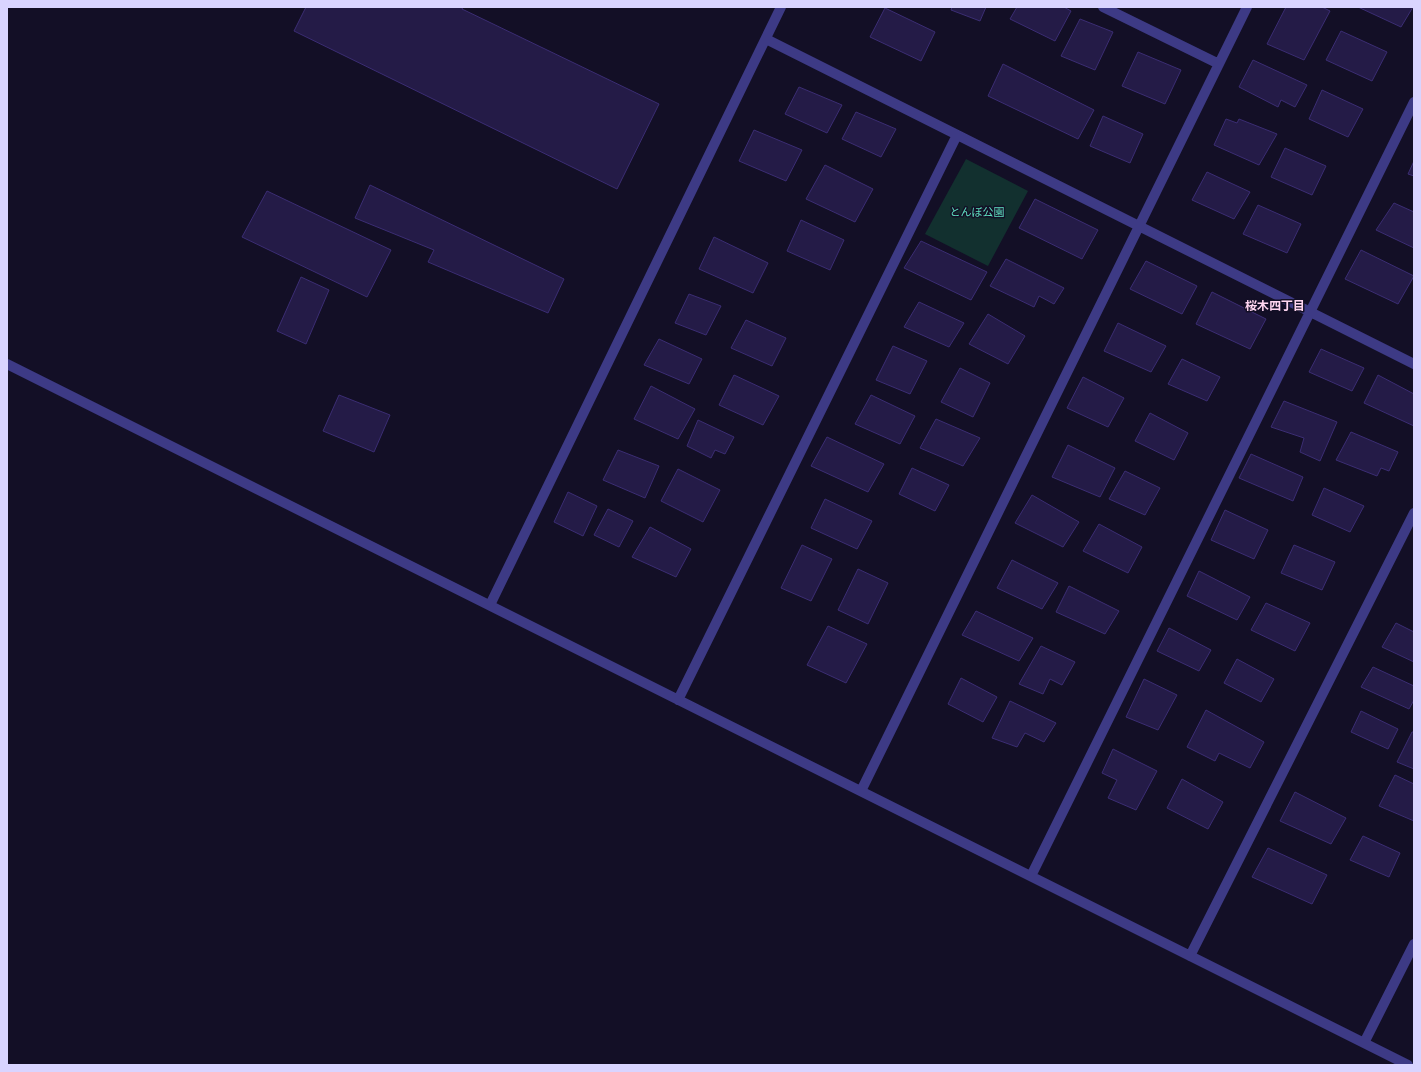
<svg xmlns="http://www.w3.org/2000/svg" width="1421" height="1072" viewBox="0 0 1421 1072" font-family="Jost,'Noto Sans JP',sans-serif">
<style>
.green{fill:#12302f}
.building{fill:#241b47;stroke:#3b2d73}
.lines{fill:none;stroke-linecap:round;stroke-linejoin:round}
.minor{stroke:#3d3a85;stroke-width:10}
.labels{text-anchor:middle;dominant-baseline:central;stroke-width:3;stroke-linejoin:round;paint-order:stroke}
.park-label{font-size:11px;fill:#5fe0c0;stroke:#130f26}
.neighbourhood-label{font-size:12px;font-weight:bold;fill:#ffd6f0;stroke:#130f26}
</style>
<rect width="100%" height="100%" fill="#130f26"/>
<path class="green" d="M966,159l62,32 -40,75 -63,-32z"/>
<path class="building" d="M306,7h157l-1,2 197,95 -42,85 -323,-158z
M952,7h34l-6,14 -29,-11z
M1017,7h47l7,4 -16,30 -45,-22z
M1286,7h36l8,4 -26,49 -37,-16z
M1358,7h55l-12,20z
M885,8l50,24 -14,29 -51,-24z
M1080,19l33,13 -18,38 -34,-14z
M1341,31l46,21 -15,29 -46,-21z
M1138,52l43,18 -16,34 -43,-18z
M1253,60l54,25 -12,22 -14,-7 -3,7 -39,-20z
M1003,64l91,46 -16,29 -90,-43z
M799,87l43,18 -15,28 -42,-19z
M1322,90l41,19 -15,28 -39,-18z
M856,112l40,17 -15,28 -39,-18z
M1103,116l40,18 -13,29 -40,-17z
M1226,119l11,4 2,-4 38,15 -18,31 -45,-20z
M754,130l48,20 -16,31 -47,-20z
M1285,148l41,18 -14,29 -41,-18z
M1414,161v15l-6,-2z
M825,165l48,24 -18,33 -49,-23z
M1207,172l43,20 -16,27 -42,-19z
M370,185l194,94 -16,34 -120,-51 6,-12 -79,-32z
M267,191l124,59 -24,47 -125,-60z
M1035,199l63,31 -16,29 -63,-31z
M1394,203l20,9v36l-38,-18z
M1258,205l43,19 -14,29 -44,-19z
M801,220l43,20 -14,30 -43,-19z
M714,237l54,26 -15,30 -54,-24z
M921,241l66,31 -16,28 -67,-32z
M1361,250l53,26 -16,28 -53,-25z
M1006,259l58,29 -10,16 -15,-8 -5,11 -44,-21z
M1146,261l51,25 -15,28 -52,-25z
M301,277l28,13 -23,54 -29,-13z
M1212,292l54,27 -16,30 -54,-25z
M689,294l32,12 -15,29 -31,-12z
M919,302l45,21 -15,24 -45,-20z
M988,314l37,22 -17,28 -39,-20z
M746,320l40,18 -14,28 -41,-18z
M1118,323l48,23 -15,26 -47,-21z
M659,339l43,20 -13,25 -45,-19z
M893,346l34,15 -17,33 -34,-14z
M1321,349l43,19 -12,23 -43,-19z
M1182,359l38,18 -13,24 -39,-17z
M960,368l30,15 -17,34 -32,-15z
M734,375l45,21 -16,29 -44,-20z
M1378,375l36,19v32l-50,-23z
M1083,377l41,21 -16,29 -41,-19z
M651,386l44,23 -17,30 -44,-20z
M339,395l51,20 -16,37 -51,-21z
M871,395l44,21 -15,28 -45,-20z
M1284,401l53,21 -17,39 -20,-9 4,-14 -33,-11z
M1150,413l38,20 -14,27 -39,-19z
M936,419l44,19 -17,28 -43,-18z
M698,420l36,17 -9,17 -10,-4 -4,8 -24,-12z
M1351,432l47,20 -9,19 -8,-3 -4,8 -41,-16z
M827,437l57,27 -16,28 -57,-26z
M1068,445l47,23 -15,29 -48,-20z
M618,450l41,16 -14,32 -42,-18z
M1251,454l52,23 -10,24 -54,-23z
M912,468l37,17 -14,26 -36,-17z
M678,469l42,21 -17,32 -42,-21z
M1125,471l35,17 -15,27 -36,-16z
M1324,488l40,18 -14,26 -38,-17z
M568,492l29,14 -14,30 -29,-14z
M1032,495l47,27 -16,25 -48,-24z
M825,499l47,22 -15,28 -46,-21z
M608,509l25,12 -14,26 -25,-12z
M1225,510l43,20 -14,29 -43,-19z
M1099,524l43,23 -14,26 -45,-22z
M650,527l41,22 -15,28 -44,-20z
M802,545l30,14 -21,42 -30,-13z
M1294,545l41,17 -13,28 -41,-17z
M1012,560l46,23 -16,26 -45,-21z
M858,569l30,14 -20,41 -30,-14z
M1199,571l51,26 -13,23 -50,-24z
M1069,586l50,25 -14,23 -49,-22z
M1266,603l44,20 -15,28 -44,-21z
M976,611l57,27 -14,23 -57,-26z
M1396,623l18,9v30l-32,-15z
M828,626l39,18 -21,39 -39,-18z
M1169,628l42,22 -12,21 -42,-20z
M1041,646l34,16 -13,23 -12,-6 -7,15 -24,-10z
M1237,659l37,20 -13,23 -37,-19z
M1373,667l41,19v14l-5,9 -48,-22z
M961,678l36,19 -14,25 -35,-18z
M1144,679l33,16 -19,35 -32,-13z
M1010,701l46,22 -12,19 -19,-9 -8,14 -25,-9z
M1206,710l58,32 -14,26 -31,-15 -4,8 -28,-14z
M1361,711l37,18 -10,20 -37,-17z
M1412,732h2v37l-17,-7z
M1113,749l44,22 -21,39 -28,-12 9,-18 -15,-7z
M1395,775l19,9v37l-35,-15z
M1182,779l41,23 -15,27 -41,-21z
M1295,792l51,26 -15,26 -51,-23z
M1363,836l37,17 -11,24 -39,-17z
M1268,848l59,27 -15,29 -60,-27z"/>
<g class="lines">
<path class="minor" d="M1103,7l116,57
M766,39l648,325
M7,364l1401,701
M490,605l291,-598
M678,700l279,-565
M861,791l386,-784
M1031,876l383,-774
M1190,956l224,-443
M1364,1043l50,-99"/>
</g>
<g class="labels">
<g class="park-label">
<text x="977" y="212">とんぼ公園</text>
</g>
<g class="neighbourhood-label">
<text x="1275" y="306">桜木四丁目</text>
</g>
</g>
<rect width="1421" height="1072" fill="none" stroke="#d9d4ff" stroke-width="16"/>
</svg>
